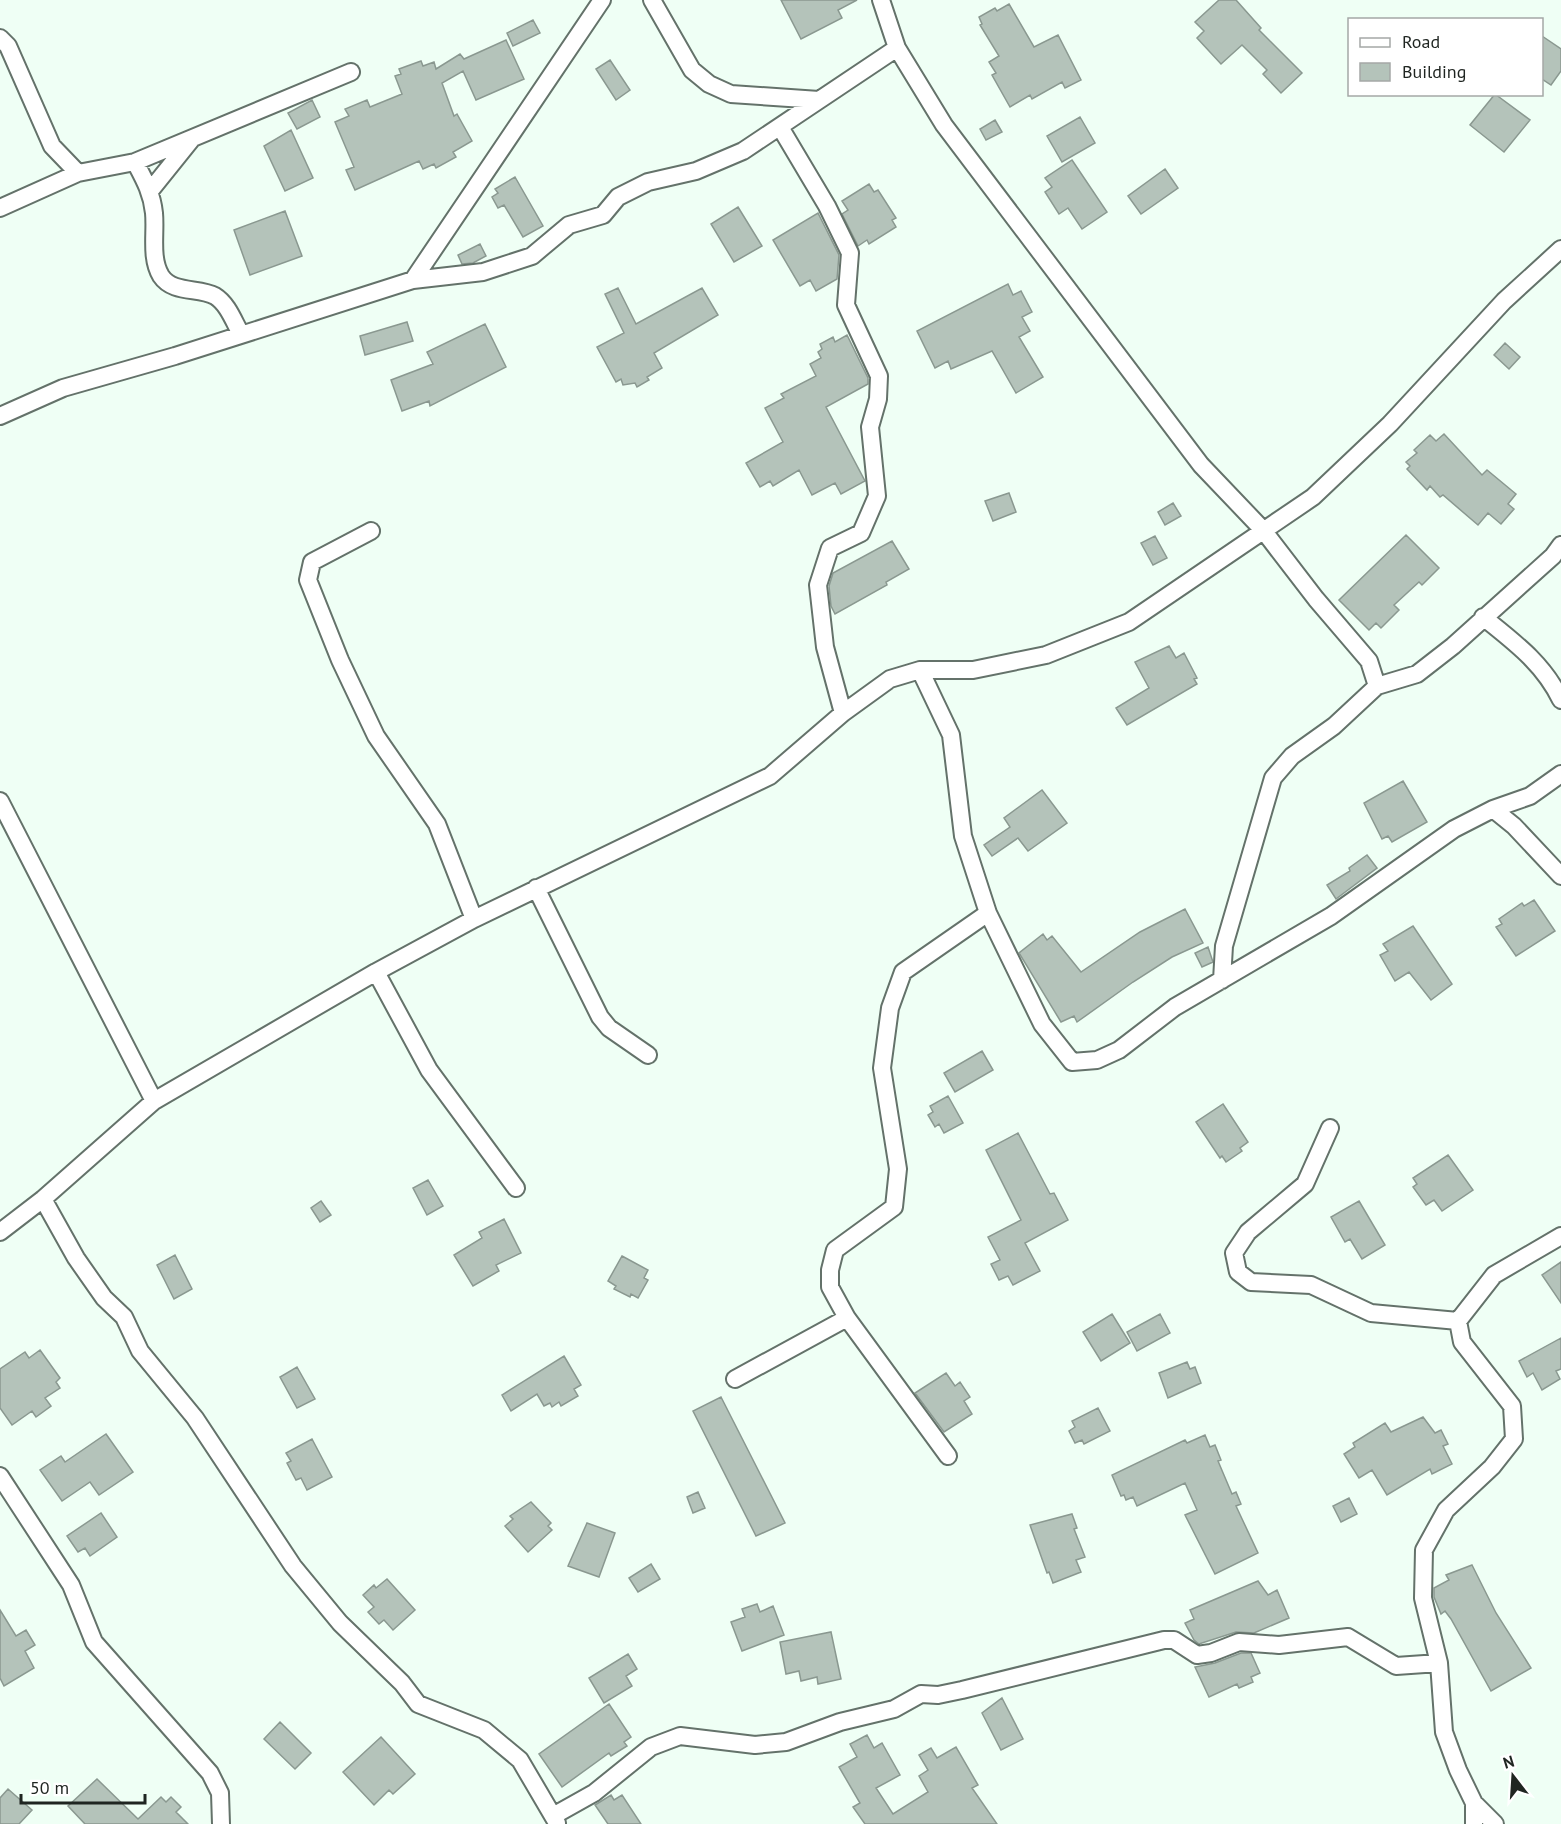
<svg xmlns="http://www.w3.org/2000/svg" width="1561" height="1824" viewBox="0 0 1561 1824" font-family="'PT Sans',sans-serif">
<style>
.building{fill:#b4c3ba;stroke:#8a9890;stroke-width:1.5}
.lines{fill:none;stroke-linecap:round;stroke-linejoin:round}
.minor-casing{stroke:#64726a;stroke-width:20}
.minor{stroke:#fff;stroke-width:16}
</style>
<rect width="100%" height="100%" fill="#effff5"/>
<path class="building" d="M781,0h76l-19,10 4,8 -41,21z
M1219,0h17l25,28 -2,2 43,43 -21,20 -18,-19 4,-4 -25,-25 -21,19 -24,-26 7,-7 -9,-9z
M1009,4l25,43 24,-12 23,45 -16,8 -3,-6 -30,17 -2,-4 -20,12 -18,-32 4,-2 -7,-11 10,-6 -19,-31 2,-1 -3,-7 16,-9 2,3z
M533,20l7,13 -27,13 -6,-13z
M1542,36l19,13v22l-10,14 -9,-6z
M506,40l18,39 -48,21 -13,-29 -21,12 12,33 3,-2 15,27 -19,11 3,5 -20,11 -2,-4 -11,5 -4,-8 -64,29 -9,-20 8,-3 -19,-45 14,-6 -4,-7 22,-9 3,7 32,-13 -7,-18 6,-2 -2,-5 22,-8 2,5 11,-4 2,7 24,-15 4,5z
M610,60l20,30 -14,10 -20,-31z
M1495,94l35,26 -26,32 -34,-27z
M312,100l8,17 -23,12 -9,-16z
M1080,117l15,26 -33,19 -15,-26z
M995,120l7,12 -16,8 -6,-11z
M291,130l22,48 -28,13 -21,-45z
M1072,160l35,52 -25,17 -14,-21 -9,6 -14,-22 7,-5 -7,-9z
M1165,169l13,19 -37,26 -13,-18z
M515,177l28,49 -20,11 -19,-32 -6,3 -6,-11 6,-4 -3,-4z
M869,184l5,8 4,-2 18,28 -4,2 4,7 -27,17 -2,-4 -9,6 -16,-32 6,-4 -6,-9z
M738,207l24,39 -28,16 -23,-38z
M285,211l17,45 -52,19 -16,-45z
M818,213l21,42 -2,24 -21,12 -6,-11 -10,6 -27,-46z
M480,244l6,12 -13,7 -11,1 -4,-9z
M1008,284l5,11 8,-4 11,21 -10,5 8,14 -11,6 24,40 -27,16 -24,-42 -41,18 -3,-8 -13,7 -18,-37z
M618,288l18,36 66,-36 16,27 -64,38 8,15 -15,9 2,3 -12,7 -2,-4 -12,2 -2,-6 -5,3 -19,-35 27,-14 -19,-39z
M407,322l6,19 -48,14 -5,-19z
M485,324l21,43 -76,39 -1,-5 -27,10 -11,-31 42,-16 -6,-12z
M847,335l21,43v6l-42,23 39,74 -24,13 -6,-11 -23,12 -13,-25 -26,16 -3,-5 -10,6 -14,-24 37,-21 -18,-34 19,-10 -3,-4 35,-18 -6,-12 11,-6 -3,-6 4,-3 -2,-5 13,-7 2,5z
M1505,343l15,14 -11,12 -15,-14z
M1444,434l38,41 5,-5 29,24 -8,10 6,5 -13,15 -13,-11 -10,12 -35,-30 -3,2 -10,-11 -3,4 -20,-21 3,-3 -4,-4 11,-9 -3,-3 16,-15 6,6z
M1009,493l7,19 -23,9 -8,-20z
M1173,503l8,13 -16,9 -7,-13z
M1406,535l33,33 -17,17 -3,-3 -25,23 5,5 -18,18 -5,-5 -7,7 -30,-30z
M1155,536l12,22 -14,7 -12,-22z
M892,541l17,28 -23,13 1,3 -52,29 -4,-8 -2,-20 4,-13z
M1169,646l7,12 8,-5 13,25 -3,1 3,5 -70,41 -11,-17 33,-20 -14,-26z
M1403,781l24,41 -35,20 -4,-6 -6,3 -18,-36z
M1042,790l25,33 -39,28 -10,-13 -26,18 -8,-11 26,-18 -6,-9z
M1367,855l10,13 -41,31 -9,-14 23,-14 -1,-3z
M1534,900l21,31 -39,25 -20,-29 6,-3 -3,-5 23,-16 2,3z
M1185,909l18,34 -31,14 -39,25 -56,40 -3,-6 -13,6 -42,-69 24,-19 4,6 5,-4 29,36 59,-40z
M1413,926l39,58 -21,16 -22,-28 -14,9 -15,-26 8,-4 -5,-7z
M1208,947l5,15 -11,5 -7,-14z
M982,1051l11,19 -38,22 -11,-19z
M948,1096l15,27 -19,10 -5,-9 -4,3 -7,-12 5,-3 -3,-6z
M1223,1104l25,38 -8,6 2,3 -16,11 -4,-6 -2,2 -24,-36z
M1018,1133l32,61 4,-1 14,27 -43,23 15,28 -27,14 -5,-9 -9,4 -8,-16 9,-4 -12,-23 33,-17 -35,-70z
M1448,1155l25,35 -31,21 -8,-11 -8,5 -13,-18 4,-3 -4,-6z
M428,1180l15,26 -16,9 -14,-27z
M321,1201l10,14 -11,7 -9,-14z
M1359,1201l26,44 -23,14 -12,-20 -5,3 -14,-25z
M504,1219l17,34 -25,12 3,6 -26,15 -19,-31 28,-17 -3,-6z
M175,1255l17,34 -18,10 -17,-34z
M622,1256l26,14 -4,8 4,2 -10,18 -7,-4 -1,3 -16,-8 2,-3 -8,-5z
M1561,1262v41l-19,-28z
M1112,1314l18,29 -29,18 -18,-29z
M1160,1314l10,19 -33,18 -10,-19z
M1561,1338v31l-5,2 4,8 -18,11 -9,-17 -6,4 -8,-16z
M40,1350l20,28 -4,4 4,6 -15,10 6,8 -15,11 -4,-6 -20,14 -12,-17v-39l25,-17 4,6z
M564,1356l17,29 -7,4 4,7 -17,10 -2,-4 -7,5 -2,-4 -6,3 -7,-12 -26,17 -9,-16z
M1187,1362l3,7 5,-2 6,16 -33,15 -9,-25z
M297,1367l18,32 -18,9 -17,-31z
M946,1373l9,13 5,-4 10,15 -6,4 8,13 -28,18 -29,-39z
M721,1397l64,126 -29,13 -63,-125z
M1098,1408l12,23 -26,13 -2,-4 -7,3 -6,-12 6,-4 -3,-6z
M1423,1417l12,16 6,-3 7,14 -5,2 9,18 -20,10 -2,-5 -43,26 -15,-25 -13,8 -15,-24 11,-7 -2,-4 32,-20 6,9z
M106,1434l27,38 -34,23 -9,-13 -28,19 -22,-31 21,-14 4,6z
M1205,1435l5,12 5,-2 6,15 -3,1 14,33 4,-2 5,12 -5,2 22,47 -43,21 -30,-59 12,-5 -12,-27 -48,23 -4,-9 -7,3 -2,-5 -3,1 -9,-21 73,-35 2,3z
M312,1439l20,38 -25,13 -6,-12 -5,2 -9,-17 4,-2 -5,-8z
M698,1492l7,16 -12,5 -6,-16z
M1349,1498l8,16 -16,8 -8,-16z
M531,1502l20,21 -3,3 4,4 -24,22 -23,-26 8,-7 -3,-3z
M101,1513l16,24 -27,19 -5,-8 -7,4 -11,-16z
M1072,1514l5,14 -3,1 11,28 -9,3 5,12 -28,11 -4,-11 -2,1 -17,-48z
M587,1523l28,10 -16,44 -31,-11z
M651,1564l9,15 -22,13 -9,-14z
M1472,1565l24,48 35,55 -40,23 -40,-72 -6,-8 -4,3 -7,-17v-9l15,-8 -3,-5z
M387,1579l28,31 -22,20 -9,-10 -5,4 -11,-12 6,-5 -11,-12 11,-10 2,3z
M1258,1581l10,14 9,-5 12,28 -35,15 -18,-1 -37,12 -5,-4 -9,-17 9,-4 -4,-9z
M757,1604l3,8 13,-6 11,29 -42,16 -11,-29 14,-5 -3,-8z
M0,1610l16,26 10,-6 9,15 -10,6 9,17 -30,18 -4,-8z
M831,1632l10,47 -23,5 -1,-7 -16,4 -2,-10 -13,3 -6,-32z
M1241,1653h10l9,20 -9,4 2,5 -14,6 -2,-4 -28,13 -14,-30 20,-4z
M628,1654l9,15 -11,7 6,10 -28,17 -15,-25z
M1002,1698l21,41 -22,11 -19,-37z
M609,1704l22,33 -7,5 3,4 -16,10 -2,-3 -47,34 -23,-33z
M280,1722l31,31 -16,16 -31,-30z
M867,1735l7,13 8,-5 18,32 -24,13 17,26 35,-22 -9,-16 9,-6 -9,-15 12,-7 6,10 19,-11 22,38 -6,3 25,36h-132l-12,-17 7,-4 -21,-36 18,-10 -7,-13z
M381,1737l34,37 -22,20 -4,-4 -15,15 -31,-33z
M97,1779l41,40 23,-22 5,5 5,-5 10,10 -5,5 12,12h-103l-17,-18z
M8,1789l24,21 -13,14h-19v-26z
M611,1795l3,5 8,-5 19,29h-33l-13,-19z"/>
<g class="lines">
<defs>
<path id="minor" d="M652,0l40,70 17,14 22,10 88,6
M881,0l16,48 47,77 257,340 62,65 53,69 53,62 8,25 -43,40 -42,30 -19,22 -49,168 -2,34
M0,38l8,8 44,100 26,27
M780,127l47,79 23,47 -4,52 33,71 -1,23 -8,28 7,69 -16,37 -31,15 -12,37 7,62 18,66
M135,162c9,17 17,31 19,51 2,20 -4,45 7,63 12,18 38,11 54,20 13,8 19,26 26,38
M150,191l41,-51
M0,208l78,-35 57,-11 216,-90
M413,280l189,-280
M0,416l63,-28 112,-32 238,-76 70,-8 49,-16 37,-31 34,-10 15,-18 30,-15 48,-11 47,-20 154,-103
M371,531l-59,31 -4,18 32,80 36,76 61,88 37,95
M1483,617c31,25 60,46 78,83
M920,670l31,65 12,101 25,77 54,111 30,38 25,-2 22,-10 56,-43 156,-91 123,-87 39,-20 37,-13 31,-22
M1377,686l40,-12 36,-28 100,-90 8,-11
M0,801l154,300
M1493,809l21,17 47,50
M536,888l64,129 9,11 39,27
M376,972l53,98 87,118
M1330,1128l-25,56 -57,48 -14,21 4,19 13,10 60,3 60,28 87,8
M43,1199l33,59 28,40 20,19 16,34 55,67 98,148 47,57 62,60 16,21 66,26 36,30 37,63
M0,1232l43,-33 111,-98 222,-129 98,-53 296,-143 73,-63 47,-34 30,-9h53l73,-15 83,-33 184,-125 77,-73 114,-123 57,-52
M847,1318l101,138
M1458,1321l4,21 50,64 2,33 -22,28 -46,43 -22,40 -1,48 16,65 5,69 14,38 16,33v21
M1458,1321l36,-46 67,-39
M735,1379l112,-61 -17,-31v-17l5,-20 59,-43 4,-38 -16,-101 8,-60 13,-36 85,-59
M0,1476l71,109 23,57 116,131 10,20 1,31
M1474,1803l21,21
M553,1816l41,-23 57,-46 29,-11 75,9 31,-3 54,-20 54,-13 27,-15 17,1 24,-5 202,-50h10l23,15 14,-2 28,-11 40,3 69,-8 48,29 43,-3"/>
</defs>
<use href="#minor" class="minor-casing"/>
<use href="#minor" class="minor"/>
</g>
<rect x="1348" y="18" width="195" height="78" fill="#ffffff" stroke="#a5a8a6" stroke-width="1.5"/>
<rect x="1360" y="38" width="30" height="9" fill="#ffffff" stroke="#a5a8a6" stroke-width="1.5"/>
<text x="1402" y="48" font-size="18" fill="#1f2521">Road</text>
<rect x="1360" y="63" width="30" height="18" fill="#b4c3ba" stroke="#a5a8a6" stroke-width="1.5"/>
<text x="1402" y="78" font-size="18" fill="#1f2521">Building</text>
<g transform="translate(1513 1776) rotate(343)" stroke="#ffffff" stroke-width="4.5" paint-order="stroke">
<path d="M0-4.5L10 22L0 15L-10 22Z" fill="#1f2521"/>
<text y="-9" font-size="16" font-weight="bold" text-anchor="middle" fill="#1f2521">N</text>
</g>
<path d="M21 1794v9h124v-9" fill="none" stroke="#1f2521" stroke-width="3"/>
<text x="30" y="1794" font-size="18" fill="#1f2521" stroke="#ffffff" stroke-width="4.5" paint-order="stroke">50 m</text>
</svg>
